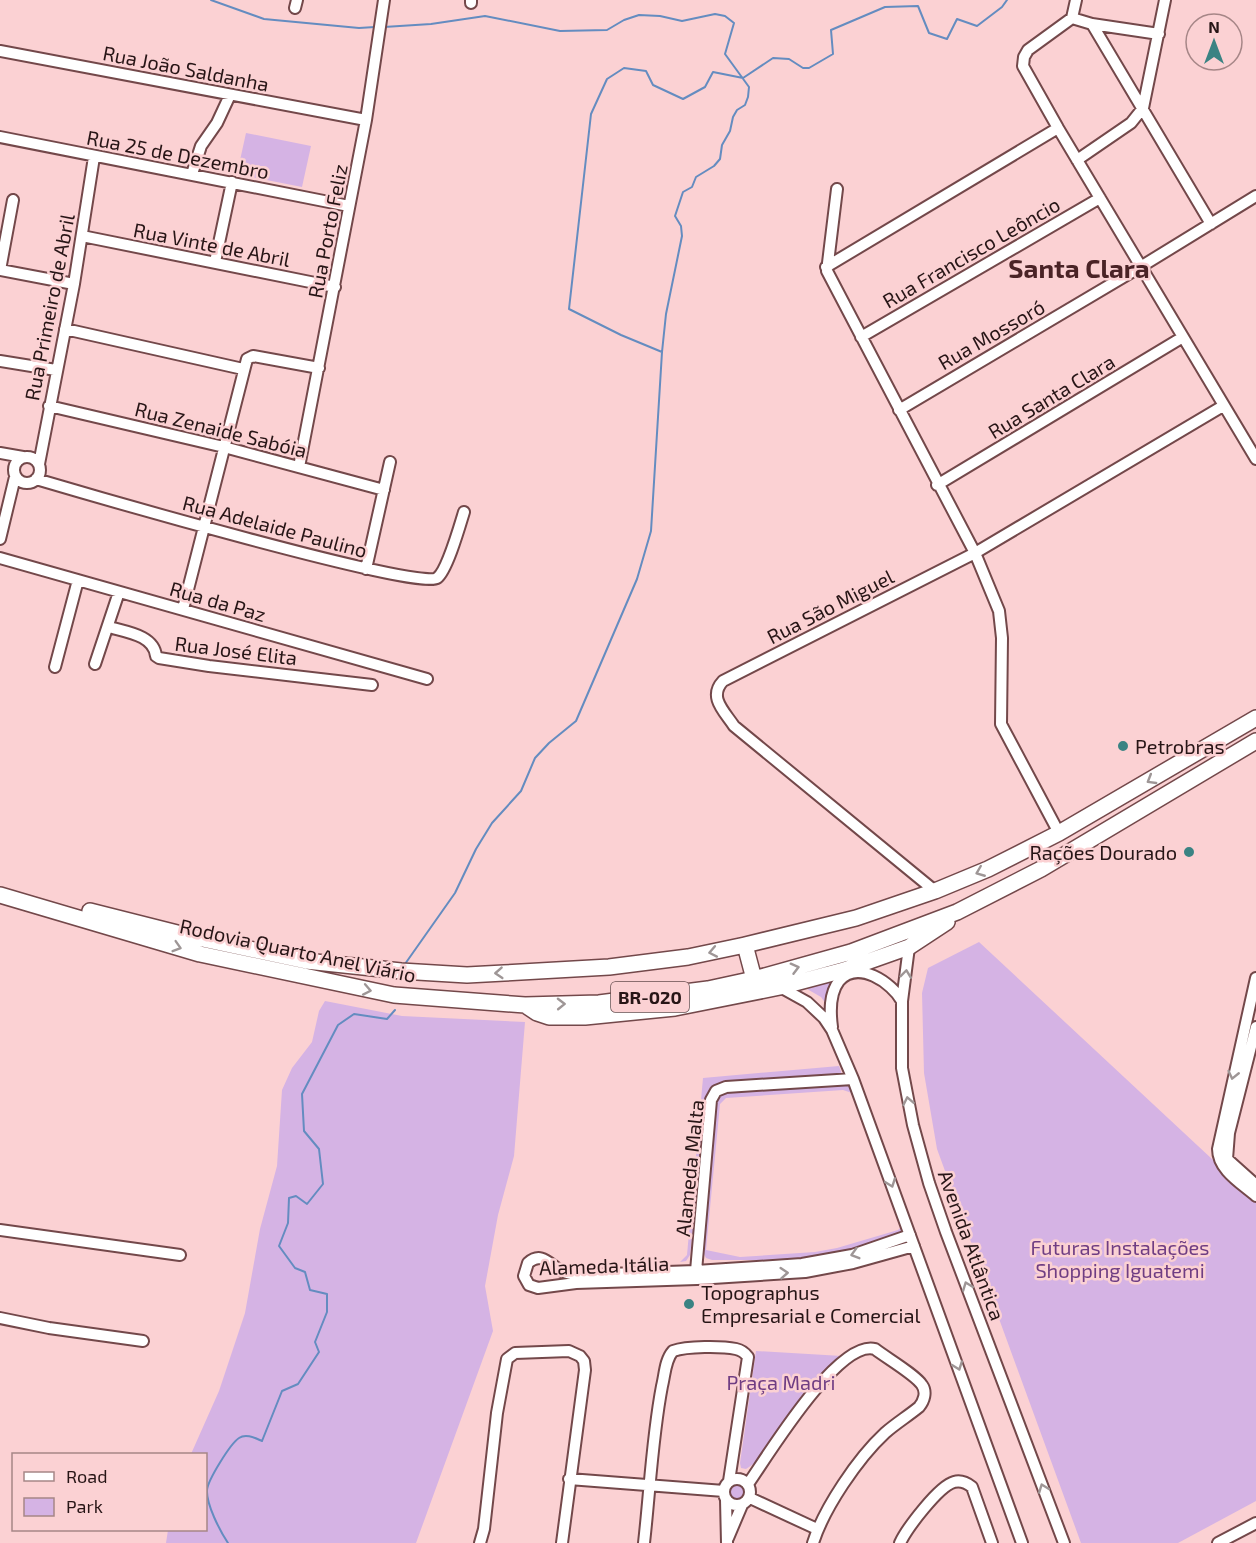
<svg xmlns="http://www.w3.org/2000/svg" width="1256" height="1543" viewBox="0 0 1256 1543" font-family="'Exo 2',sans-serif">
<style>
.green{fill:#d5b3e4;fill-rule:evenodd}
.lines{fill:none;stroke-linecap:round;stroke-linejoin:round}
.stream{stroke:#648cc0;stroke-width:2}
.minor-casing{stroke:#73484a;stroke-width:14}
.highway-casing{stroke:#73484a;stroke-width:18}
.minor{stroke:#fff;stroke-width:10}
.highway{stroke:#fff;stroke-width:15}
.oneway{stroke:#9e9696}
.poi-dot{fill:#3a8383;stroke:#fbd1d3;stroke-width:2}
.labels{text-anchor:middle;dominant-baseline:central;stroke-width:5;stroke-linejoin:round;paint-order:stroke}
.shield{fill:#fbd1d3;stroke:#674d4f;stroke-width:1.5}
.shield-label{font-size:18px;font-weight:bold;fill:#271516}
.street-label{font-size:20px;fill:#271516;stroke:#fbd1d3}
.poi-label{font-size:20px;fill:#271516;stroke:#fbd1d3;text-anchor:start}
.park-label{font-size:20px;fill:#6f3d83;stroke:#fbd1d3}
.district-label{font-size:26px;font-weight:bold;fill:#4a2326;stroke:#fbd1d3}
</style>
<rect width="100%" height="100%" fill="#fbd1d3"/>
<path class="green" d="M246,133l65,13 -9,41 -65,-13z
M979,942l277,258v301l-78,42h-97l-144,-394 -13,-76 -2,-80 6,-25z
M837,980l-11,24 -5,-7 -14,-8z
M325,1001l77,15 123,6 -11,134 -16,59 -13,71 8,45 -77,212h-250l2,-13h38v-76h-15l28,-63 26,-78 15,-84 17,-63 5,-76 10,-22 20,-26 7,-31z
M839,1066l3,8 -3,2 -114,7 -11,2 -5,6 -19,164 -4,6 -6,1 7,-7 16,-177z
M841,1084l9,3 58,145 -42,16 -49,12h-105l-6,-2 -3,-6 12,-150 3,-5 9,-5zM843,1090l9,3 48,129 1,5 -3,3 -61,18 -22,4 -75,5 -34,-7 14,-146 6,-6z
M756,1351l86,5 -84,105 -12,8 -5,-1 -1,-5z
M726 1492a11 11 0 1 1 22 0a11 11 0 1 1-22 0Z"/>
<g class="lines">
<path class="stream" d="M211,0l53,19 95,9 16,-1
M384,27l47,-3 54,-8 75,15 47,-1 17,-10 15,-5 21,1 22,5 33,-7 10,2 9,7 -9,31 24,33 -1,10 -3,8 -8,5 -4,7 -3,14 -8,14 -2,14 -6,7 -18,11 -4,10 -9,5 -8,24 6,10 1,10 -16,78 -4,38 -11,179 -14,48 -61,142 -27,22 -14,15 -14,33 -29,32 -16,26 -21,44 -50,71
M662,352l-41,-17 -52,-26 22,-195 16,-35 17,-11 22,3 7,14 30,14 22,-12 8,-15 30,6 30,-20 16,1 14,9h6l24,-14 -2,-24 54,-23 33,-1 11,27 18,6 10,-20 20,7 25,-19 5,-7
M228,1543c-8,-12 -22,-39 -21,-53 1,-10 23,-46 32,-52 7,-5 16,0 23,3l20,-50 16,-7 21,-32 -4,-10 12,-30v-18l-17,-4 -5,-18 -10,-4 -16,-22 9,-23 1,-25 7,-2 11,8 16,-20 -4,-35 -15,-18 -2,-37 36,-69 16,-11 33,5 8,-9"/>
<defs>
<path id="minor" d="M1076,0l-4,18 -44,32 -4,7 -1,9 35,62 198,331
M471,3v-3
M295,8l2,-8
M1072,18l20,6 67,10
M1092,24l119,200
M0,51l366,69
M0,137l349,69
M1077,160l54,-37 12,-15 22,-108
M192,174l9,-28 16,-23 13,-28
M837,189l-10,82 148,282 24,58 3,27 -1,86 58,109
M13,200l-13,70 74,14
M82,236l253,51
M215,262l17,-80
M826,267l232,-139
M65,329l178,40
M861,337l239,-139
M0,361l56,9
M49,406l175,41 160,43
M899,410l243,-144 114,-70
M0,453l23,4
M14 470a13 13 0 1 1 26 0a13 13 0 1 1-26 0Z
M39,464l35,-180 20,-127
M299,467l67,-347 18,-120
M36,479c44,13 383,112 401,99 10,-7 23,-53 27,-66
M937,485l246,-148
M0,539l15,-62
M0,558l427,121
M366,569l24,-107
M183,609l64,-250 6,-3 66,12
M109,627c17,5 45,8 47,29l3,2 50,8 163,19
M95,664l24,-72
M55,667l23,-87
M935,891l-201,-165c-10,-15 -26,-29 -11,-45l252,-128 248,-147
M909,947l-7,54v67l11,57 16,58 17,49 118,311
M1256,978l-38,171c0,21 23,34 38,47
M780,987l27,15 17,16 8,12 21,49 169,464
M832,1027c-2,-15 -3,-33 7,-46 19,-22 53,2 63,20
M1256,1027l-27,106 -2,26 29,26
M0,1230l180,25
M910,1235l-58,20 -50,9 -106,7 -118,4c-8,-1 -14,-2 -20,-6 -10,-7 -18,-17 -30,-6l-4,13 5,9 9,3 38,-5 121,-4 108,-7 48,-9 61,-17
M697,1278l-1,-7 15,-171 5,-9 10,-4 127,-8
M0,1318l49,10 94,13
M724 1492a13 13 0 1 1 26 0a13 13 0 1 1-26 0Z
M569,1479l155,12
M748,1484c19,-27 90,-145 127,-135 10,8 41,26 47,36 5,7 2,16 -3,22 -11,9 -24,17 -34,26 -27,25 -61,75 -72,110
M750,1498l67,31
M726,1500l1,43
M728,1538l14,-33
M480,1543l4,-14 13,-116 10,-54 8,-6 54,-2 11,5 4,5 1,9 -23,173
M644,1543c6,-53 8,-105 18,-157 3,-12 3,-26 11,-35 14,-5 49,-5 63,-2 5,1 9,4 12,8l-19,124
M900,1543c7,-15 39,-57 54,-61 7,-2 13,1 18,5l20,56
M1218,1543l38,-20"/>
<path id="highway" d="M0,895l200,59 194,41 131,10 74,-2 109,-14 46,-10 97,-27 106,-40 84,-43 215,-128
M90,911l103,26 113,24 95,10 66,4 37,-2 105,-6 79,-10 57,-12 111,-27 79,-27 53,-22 71,-36 197,-115
M745,945l9,34
M525,1005l12,8 12,4h36l90,-9 105,-21 64,-17 65,-23 38,-25"/>
</defs>
<use href="#minor" class="minor-casing"/>
<use href="#highway" class="highway-casing"/>
<use href="#minor" class="minor"/>
<use href="#highway" class="highway"/>
</g>
<defs><path id="oneway-chevron" d="M-2-3.5L2.5 0L-2 3.5" fill="none" stroke-width="1.6" stroke-linecap="round" stroke-linejoin="round" transform="scale(1.5)"/></defs>
<g class="oneway">
<use href="#oneway-chevron" transform="translate(1151 780) rotate(149)"/>
<use href="#oneway-chevron" transform="translate(980 872) rotate(158)"/>
<use href="#oneway-chevron" transform="translate(177 947) rotate(17)"/>
<use href="#oneway-chevron" transform="translate(713 952) rotate(169)"/>
<use href="#oneway-chevron" transform="translate(795 968) rotate(-15)"/>
<use href="#oneway-chevron" transform="translate(499 973) rotate(176)"/>
<use href="#oneway-chevron" transform="translate(906 974) rotate(-83)"/>
<use href="#oneway-chevron" transform="translate(367 990) rotate(11)"/>
<use href="#oneway-chevron" transform="translate(561 1004) rotate(-1)"/>
<use href="#oneway-chevron" transform="translate(1233 1075) rotate(103)"/>
<use href="#oneway-chevron" transform="translate(908 1101) rotate(-101)"/>
<use href="#oneway-chevron" transform="translate(891 1183) rotate(70)"/>
<use href="#oneway-chevron" transform="translate(855 1254) rotate(164)"/>
<use href="#oneway-chevron" transform="translate(784 1273) rotate(-4)"/>
<use href="#oneway-chevron" transform="translate(967 1286) rotate(-111)"/>
<use href="#oneway-chevron" transform="translate(958 1366) rotate(70)"/>
<use href="#oneway-chevron" transform="translate(1043 1488) rotate(-111)"/>
</g>
<g class="poi-dot">
<circle cx="1123" cy="746" r="6"/>
<circle cx="1189" cy="852" r="6"/>
<circle cx="689" cy="1304" r="6"/>
</g>
<g class="labels">
<rect class="shield" x="611" y="982" width="78" height="30" rx="4.5"/>
<g class="shield-label">
<text x="650" y="997">BR-020</text>
</g>
<g class="street-label">
<text transform="translate(186 68) rotate(11)">Rua João Saldanha</text>
<text transform="translate(178 154) rotate(11)">Rua 25 de Dezembro</text>
<text transform="translate(327 231) rotate(-79)">Rua Porto Feliz</text>
<text transform="translate(212 244) rotate(11)">Rua Vinte de Abril</text>
<text transform="translate(971 252) rotate(-30)">Rua Francisco Leôncio</text>
<text transform="translate(49 307) rotate(-79)">Rua Primeiro de Abril</text>
<text transform="translate(991 334) rotate(-30)">Rua Mossoró</text>
<text transform="translate(1051 396) rotate(-31)">Rua Santa Clara</text>
<text transform="translate(221 429) rotate(14)">Rua Zenaide Sabóia</text>
<text transform="translate(275 526) rotate(15)">Rua Adelaide Paulino</text>
<text transform="translate(218 601) rotate(16)">Rua da Paz</text>
<text transform="translate(830 606) rotate(-27)">Rua São Miguel</text>
<text transform="translate(236 650) rotate(7)">Rua José Elita</text>
<text transform="translate(298 950) rotate(12)">Rodovia Quarto Anel Viário</text>
<text transform="translate(689 1168) rotate(-84)">Alameda Malta</text>
<text transform="translate(972 1245) rotate(70)">Avenida Atlântica</text>
<text transform="translate(604 1265) rotate(-2)">Alameda Itália</text>
</g>
<g class="poi-label">
<text x="1135" y="746">Petrobras</text>
<text x="1177" y="852" text-anchor="end">Rações Dourado</text>
<text x="701" y="1292">Topographus<tspan x="701" dy="23">Empresarial e Comercial</tspan></text>
</g>
<g class="park-label">
<text x="1120" y="1247">Futuras Instalações<tspan x="1120" dy="23">Shopping Iguatemi</tspan></text>
<text x="781" y="1382">Praça Madri</text>
</g>
<g class="district-label">
<text x="1079" y="267">Santa Clara</text>
</g>
</g>
<rect x="12" y="1453" width="195" height="78" fill="#fbd1d3" stroke="#a68687" stroke-width="1.5"/>
<rect x="24" y="1472" width="30" height="9" fill="#ffffff" stroke="#a68687" stroke-width="1.5"/>
<text x="66" y="1483" font-size="18" fill="#271516">Road</text>
<rect x="24" y="1498" width="30" height="18" fill="#d5b3e4" stroke="#a68687" stroke-width="1.5"/>
<text x="66" y="1513" font-size="18" fill="#271516">Park</text>
<g transform="translate(1214 42)"><circle r="28" fill="#fbd1d3" stroke="#a68687" stroke-width="1.5"/>
<path d="M0-4.5L10 22L0 15L-10 22Z" fill="#3a8383"/>
<text y="-9" font-size="16" font-weight="bold" text-anchor="middle" fill="#271516">N</text>
</g>
</svg>
